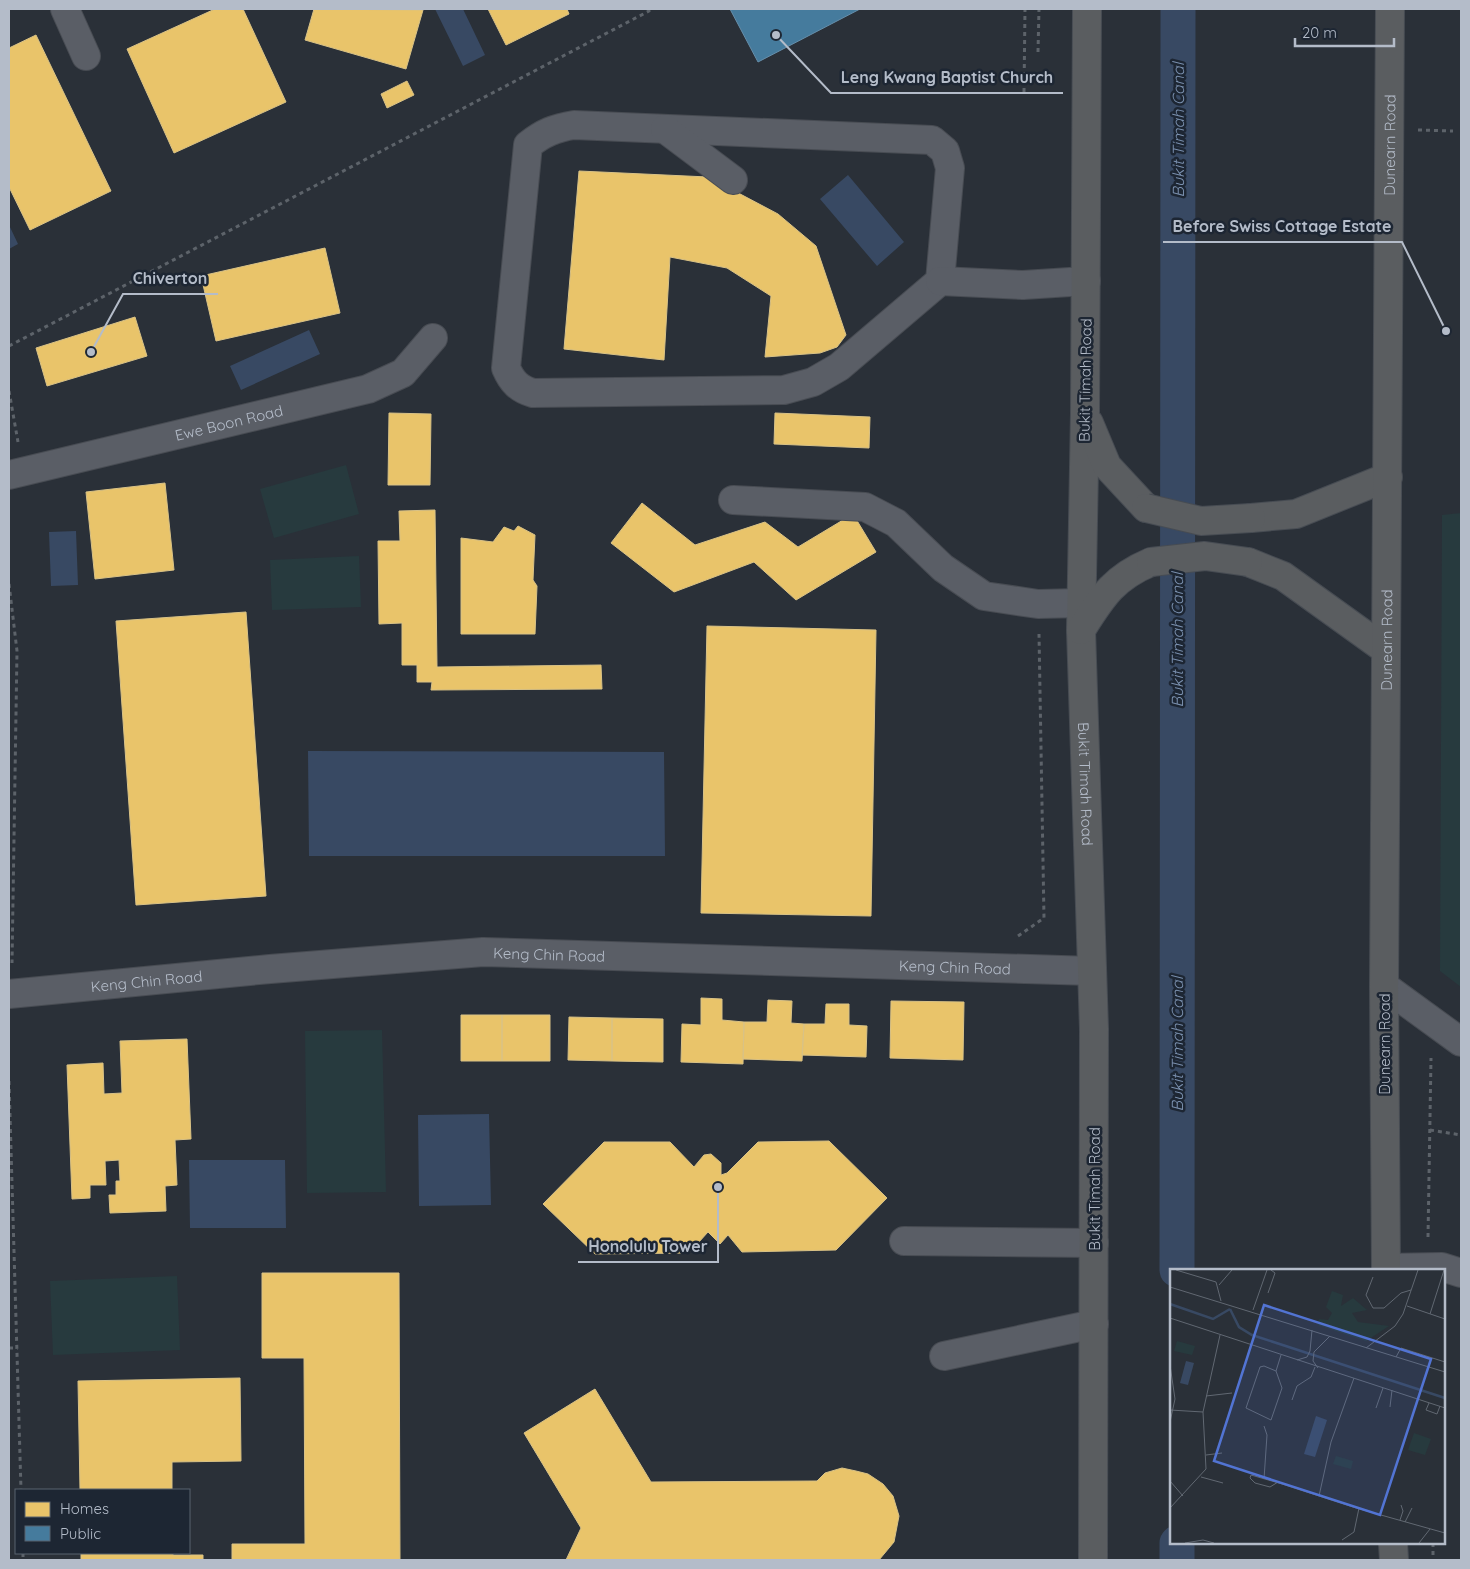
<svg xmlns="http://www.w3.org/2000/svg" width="1470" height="1569" viewBox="0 0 1470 1569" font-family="Quicksand,sans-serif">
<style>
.green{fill:#273a3e}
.water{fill:#384963}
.homes{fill:#e9c46a;stroke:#d9c286}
.public{fill:#457b9d;stroke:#668eaa}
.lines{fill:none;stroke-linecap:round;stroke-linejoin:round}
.canal{stroke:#384963;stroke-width:35}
.minor-casing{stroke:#484c53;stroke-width:30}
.highway-casing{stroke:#474c53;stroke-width:30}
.path{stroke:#5d636a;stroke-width:3;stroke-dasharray:4 4;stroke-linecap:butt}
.minor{stroke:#5a5e66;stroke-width:28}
.highway{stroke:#5a5d60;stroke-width:28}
.highway-bridge-casing{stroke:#474c53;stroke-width:30;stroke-linecap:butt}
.highway-bridge{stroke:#5a5d60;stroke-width:28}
.labels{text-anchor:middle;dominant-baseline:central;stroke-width:5;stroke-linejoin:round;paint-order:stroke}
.street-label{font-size:15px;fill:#b4bcc9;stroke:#1d2633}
.water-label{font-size:16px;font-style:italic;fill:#7c92b1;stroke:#1d2633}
.inset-river{fill:none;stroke:#384963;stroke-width:2.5}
.inset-road{fill:none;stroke:#616872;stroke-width:1}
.view{fill:#5274d3;fill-opacity:0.15;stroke:#5274d3;stroke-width:2.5}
.inset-edge{fill:none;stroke:#b4bcc9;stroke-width:2.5}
.leader{fill:none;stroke:#b4bcc9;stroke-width:2}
.callout-dot{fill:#b4bcc9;stroke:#1d2633;stroke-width:2}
.callout-label{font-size:16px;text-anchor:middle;font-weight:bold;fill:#b4bcc9;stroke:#1d2633;stroke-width:5;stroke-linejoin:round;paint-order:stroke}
</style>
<rect width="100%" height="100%" fill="#2a3038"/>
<path class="green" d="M346,465l13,49 -85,24 -14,-49z
M1461,513v474l-21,-16 2,-456z
M359,556l2,51 -89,3 -2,-50z
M382,1030l4,162 -79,1 -2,-162z
M177,1276l3,74 -127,5 -3,-74z"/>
<path class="water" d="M435,9h28l22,46 -22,11z
M848,175l56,67 -27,24 -57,-67z
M9,225l9,19 -9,5z
M309,330l11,24 -79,36 -11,-24z
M76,531l2,54 -27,1 -2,-54z
M308,751l356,1 1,104h-356z
M489,1114l2,91 -72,1 -1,-91z
M189,1160h96l1,68h-96z"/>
<path class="homes" d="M215,9h28l43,93 -112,51 -47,-104z
M314,9l109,1 -17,59 -101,-29z
M488,9h79l2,5 -63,31z
M36,35l75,156 -81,39 -21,-43v-139z
M407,81l7,14 -27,13 -6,-14z
M579,171l129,6 70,37 38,32 30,89 -9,12 -17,6 -55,4 6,-61 -44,-28 -57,-11 -6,103 -100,-11z
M325,248l15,65 -124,28 -15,-65z
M135,317l12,39 -100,30 -11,-38z
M389,413l42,1 -1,71h-42z
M775,413l95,4 -1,31 -95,-4z
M165,483l9,87 -79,9 -9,-87z
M642,503l53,42 70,-23 33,25 55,-33 23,38 -80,48 -42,-38 -80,30 -63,-49z
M435,510l2,157 164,-2 1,24 -171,1 1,-8h-15v-17h-15v-42l-23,1 -1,-83h22l-1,-30z
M518,526l17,9 -2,45 4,6 -2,48h-74v-96l32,4 11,-15 10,4z
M246,612l20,284 -130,9 -20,-284z
M707,626l169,4 -5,286 -170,-3z
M701,998l21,1v21l22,2 -1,42 -62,-2 1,-38 19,1z
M768,1000l24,1 -1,22 13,1 -2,37 -59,-2 1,-37h23z
M891,1001l73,1 -1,58 -73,-2z
M826,1004h23v21l18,1 -1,31 -64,-2 2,-31h21z
M461,1015h41v46h-41z
M502,1015h48v46h-48z
M569,1017l43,1v43l-44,-1z
M612,1018l51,1v43l-51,-1z
M187,1039l4,100 -16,1 2,45 -12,1 1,25 -56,2 -1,-18h7v-14h4l-1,-21 -14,1 1,24h-16v13l-18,1 -5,-134 36,-2 1,31 18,-1 -2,-52z
M829,1141l58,57 -51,52 -94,2 -14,-17 -8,9 -12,-12 -19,21 -94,1 -52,-50 61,-62h66l24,25 10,-12 7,-1 10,9v12l6,-2 31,-31z
M262,1273h137l1,287h-168v-16h73l-1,-186h-42z
M240,1378l1,83 -69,1v28h-92l-2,-109z
M595,1389l56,93 166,-1 8,-8 17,-5 14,3 12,3 15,10 10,12 6,20 -5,26 -15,18h-313l15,-32 -57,-95z
M81,1553h92v2h30v5h-122z"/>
<path class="public" d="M730,9h130l-102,53z"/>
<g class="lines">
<path class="canal" d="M1177,1270l1,-1261
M1177,1560v-17"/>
<defs>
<g id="minor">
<path d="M65,9l21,47"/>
<path d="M574,125l358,15 13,11 5,17 -10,113 -101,86 -26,15 -29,8 -251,3c-14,-4 -21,-11 -27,-25l22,-223c15,-12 27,-17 46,-20z"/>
<path d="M665,129l68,51"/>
<path d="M940,281l83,4 63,-4"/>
<path id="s1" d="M9,475l359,-86 35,-16 30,-35"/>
<path d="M733,500l132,7 31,16 47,45 41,28 54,8 43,-1"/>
<path d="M1384,986l77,56"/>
<path id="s2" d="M9,994l261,-25 213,-17 609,19"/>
<path d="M904,1241l190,2"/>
<path d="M1386,1268l56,-1 19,6"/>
<path d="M944,1356l150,-32"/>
</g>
<g id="highway">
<path id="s3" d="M1087,9l-2,404 -4,217 13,399 -1,531"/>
<path d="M1089,423l18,43 39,42"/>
<path d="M1251,518l45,-4 92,-37"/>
<path d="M1248,562l35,14 103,74"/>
<path d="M1081,630c21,-33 32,-52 70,-68"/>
<path id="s4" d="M1386,1270l-2,-284 6,-977"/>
<path d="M1393,1543l1,17"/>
</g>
</defs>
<use href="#minor" class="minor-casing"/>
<use href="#highway" class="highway-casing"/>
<path class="path" d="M1038,52l1,-43
M1024,92l1,-83
M1418,130l35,1
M9,346l640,-335 -1,-2
M9,391l9,51
M9,584l8,67 -5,312
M1018,936l26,-18 -5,-284
M9,1081l12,409
M1430,1130l31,5
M1428,1237l3,-179
M9,1348h9
M1433,1543v17
M23,1553v7"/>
<use href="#minor" class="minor"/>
<use href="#highway" class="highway"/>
<defs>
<path id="highway-bridge" d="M1146,508l55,13 50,-3
M1151,562l54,-6 43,6"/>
</defs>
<use href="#highway-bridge" class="highway-bridge-casing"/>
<use href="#highway-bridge" class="highway-bridge"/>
</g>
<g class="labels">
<g class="street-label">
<text stroke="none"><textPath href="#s4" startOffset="1125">Dunearn Road</textPath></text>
<text transform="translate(1085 380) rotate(-89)">Bukit Timah Road</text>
<text stroke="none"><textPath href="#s1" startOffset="226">Ewe Boon Road</textPath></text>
<text stroke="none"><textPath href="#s4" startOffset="630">Dunearn Road</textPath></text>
<text stroke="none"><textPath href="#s3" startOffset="775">Bukit Timah Road</textPath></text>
<text stroke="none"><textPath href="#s2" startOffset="542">Keng Chin Road</textPath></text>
<text stroke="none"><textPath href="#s2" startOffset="948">Keng Chin Road</textPath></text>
<text stroke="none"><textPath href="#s2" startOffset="138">Keng Chin Road</textPath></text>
<text transform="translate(1384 1044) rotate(-90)">Dunearn Road</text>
<text transform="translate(1094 1189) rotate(-90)">Bukit Timah Road</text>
</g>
<g class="water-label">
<text transform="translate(1178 130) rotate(-90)">Bukit Timah Canal</text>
<text transform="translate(1177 640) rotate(-90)">Bukit Timah Canal</text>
<text transform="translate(1177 1044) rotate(-90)">Bukit Timah Canal</text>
</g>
</g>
<g transform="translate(1170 1269)">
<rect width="275" height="275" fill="#2a3038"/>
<path d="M162,22l11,4 -2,11 12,-8 14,12 -15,3 6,9 31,4 -23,15 -48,-16 1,-6 9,1 4,-7 -6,-6zM7,72l18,5 -3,9 -18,-4zM244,164l17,6 -6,16 -17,-5zM166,187l17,5 -2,8 -18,-5z" fill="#273a3e"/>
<path d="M16,92l8,2 -6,22 -8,-2zM146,147l11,4 -12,37 -11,-3z" fill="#384963"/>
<path class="inset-river" d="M0,35l43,15 17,-10M60,40l9,18 13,8 193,63"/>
<path class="inset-road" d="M6,1l40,12 5,19M203,8l-7,18 7,13h11l17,-15 10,-3M49,16l13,-15M0,18l275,85M98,24l7,-20 -4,-3M237,37l38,13M83,41l14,-40M260,45l14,-44M0,49l275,90M196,79l29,-22 8,-12 15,-44M226,88l5,-9 44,14M127,91l10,-3 3,-6 2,-21M0,96l5,34 -5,23M94,97l12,5 6,17 -11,32 -25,-12 14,-41zM148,99l-5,-7 1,-9 16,-16M106,102l5,-16M36,127l26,-3M122,131l5,-14 14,-9 4,-10M259,134l-3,7 11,4 3,-8M220,138l2,-17M206,139l7,-20M0,141l33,2M36,186l16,-2M31,208l22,6M94,210l3,-44 -3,-9M0,212l13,15M108,213l-8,5 -15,-4 -5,-5 1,-3 31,9 74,24 89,25M149,227l12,-54 23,-64M0,239l36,-39 -3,-57 17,-77M230,251l3,-9 -2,-6M235,253l7,-14M172,271l12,-8 5,-24M15,274l18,-3 11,3M249,274l11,-14"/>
<path class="view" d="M94,36l167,54 -51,156 -166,-54z"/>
<rect width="275" height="275" class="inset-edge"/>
</g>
<path class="leader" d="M776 35L831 93H1063M1446 331L1402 242H1163M91 352L123 294H218M718 1187L718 1262H578"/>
<g class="callout-dot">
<circle cx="776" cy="35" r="5"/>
<circle cx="1446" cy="331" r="5"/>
<circle cx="91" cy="352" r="5"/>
<circle cx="718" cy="1187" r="5"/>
</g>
<g class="callout-label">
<text x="947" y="83">Leng Kwang Baptist Church</text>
<text x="1282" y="232">Before Swiss Cottage Estate</text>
<text x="170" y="284">Chiverton</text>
<text x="648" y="1252">Honolulu Tower</text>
</g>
<rect width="1470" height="1569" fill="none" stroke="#b4bcc9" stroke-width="20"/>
<rect x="15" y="1489" width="175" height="65" fill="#1d2633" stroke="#59626f"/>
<rect x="25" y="1502" width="25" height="15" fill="#e9c46a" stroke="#59626f"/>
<text x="60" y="1514" font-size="15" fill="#b4bcc9">Homes</text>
<rect x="25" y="1526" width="25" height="15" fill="#457b9d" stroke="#59626f"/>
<text x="60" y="1539" font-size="15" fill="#b4bcc9">Public</text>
<path d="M1295 38v8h99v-8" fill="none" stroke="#b4bcc9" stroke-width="2.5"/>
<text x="1302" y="38" font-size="15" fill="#b4bcc9" stroke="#1d2633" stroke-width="4" paint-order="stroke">20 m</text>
</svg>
